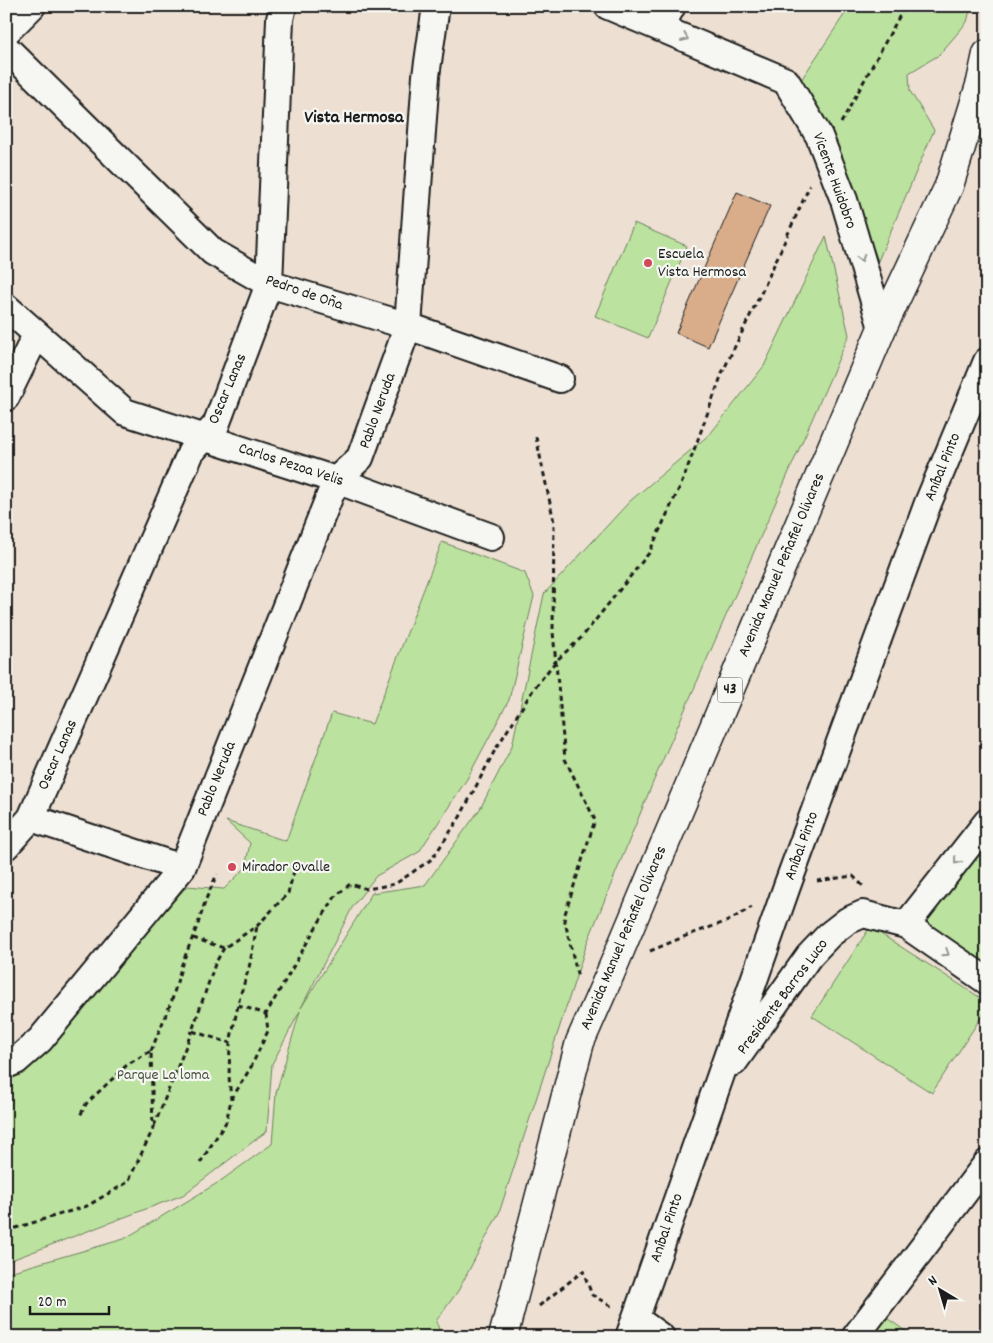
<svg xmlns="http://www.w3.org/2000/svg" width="993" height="1343" viewBox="0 0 993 1343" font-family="Dekko,sans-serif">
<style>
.green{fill:#bbe29e;stroke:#6c7f5d}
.building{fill:#d9ac8a;stroke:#1c1c1c}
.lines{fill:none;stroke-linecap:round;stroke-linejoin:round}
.street-casing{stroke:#1c1c1c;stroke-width:30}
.primary-casing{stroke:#1c1c1c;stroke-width:31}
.path{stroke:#1c1c1c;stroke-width:3;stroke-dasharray:5 4;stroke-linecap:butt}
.street{stroke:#f6f6f2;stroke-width:26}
.primary{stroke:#f6f6f2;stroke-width:28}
.oneway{stroke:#949492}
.poi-dot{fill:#d1495b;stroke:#f6f6f2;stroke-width:2}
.labels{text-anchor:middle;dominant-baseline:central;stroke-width:4.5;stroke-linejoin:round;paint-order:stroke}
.shield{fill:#f6f6f2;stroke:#5d5d5c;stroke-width:1}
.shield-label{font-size:15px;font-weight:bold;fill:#1c1c1c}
.street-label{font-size:16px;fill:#1c1c1c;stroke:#f6f6f2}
.poi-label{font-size:16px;fill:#1c1c1c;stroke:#f6f6f2;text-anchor:start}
.park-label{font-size:16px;fill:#4c5743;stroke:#f6f6f2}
.neighbourhood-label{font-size:18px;font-weight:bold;fill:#1c1c1c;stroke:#f6f6f2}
</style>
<rect width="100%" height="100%" fill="#ede0d3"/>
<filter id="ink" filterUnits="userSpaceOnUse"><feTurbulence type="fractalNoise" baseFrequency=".02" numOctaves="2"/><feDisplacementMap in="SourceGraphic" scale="10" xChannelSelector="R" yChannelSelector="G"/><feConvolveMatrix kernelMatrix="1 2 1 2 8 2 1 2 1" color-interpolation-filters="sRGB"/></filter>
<g filter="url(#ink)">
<path class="green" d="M850,6h121l-4,16 -28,33 -30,18 1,18 24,39 -56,131 -50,-130 -29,-48z
M634,223l53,23 -39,92 -53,-22z
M826,236l23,99 -195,445 -67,163 -88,270 -41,78 -22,30 6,16h-436v-64l118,-34 95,-57 53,-38 4,-51 24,-82 -28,53 -5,67 -84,64 -177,67v-186l40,-30 141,-160 37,3 21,-21 5,-25 -24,-22 60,20 46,-128 40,11 70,-182 83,31 9,23 -25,104 -42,79 -48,73 -43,24 -23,30 -52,102 71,-115 53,-8 55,-76 32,-63 32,-152 86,-93 80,-67 54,-68z
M987,808v171l-82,-59z
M870,927l117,75v6l-55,85 -120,-77z
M881,1314l33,23h-49z"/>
<path class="building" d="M737,192l33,14 -62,141 -32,-14z"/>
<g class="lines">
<defs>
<path id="street" d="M608,6l178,75 33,55 25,64 38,128
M660,28l12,-22
M6,32l26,-26
M6,48l207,204 56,32 139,42 152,53
M6,307l119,105 211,68 155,57
M6,397l30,-62
M31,818l151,50
M6,846l25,-28 160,-366 25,-27 53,-141 11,-265 3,-13
M906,925l81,-103
M734,1062l75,-106 20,-21 18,-14 16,-7 43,11 81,56
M6,1065l10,-4 24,-21 142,-172 154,-388 24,-22 48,-132 18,-250 10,-70
M636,1319l25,18
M629,1337l158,-451 141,-383 59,-142
M855,1337l132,-174"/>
<path id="primary" d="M503,1337l77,-295 30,-68 272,-646 67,-142 32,-104 6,-28"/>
</defs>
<use href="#street" class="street-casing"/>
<use href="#primary" class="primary-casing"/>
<path class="path" d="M841,123l64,-117
M536,437l18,85 -1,110 12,127 30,61 -31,97 14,61
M817,881l36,-5 12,12
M193,938l31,10 33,-22 31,-33 9,-33
M224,948l-9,16 -23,67 38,12
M650,951l38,-16 40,-14 24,-14
M238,1005l28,9 50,-87 19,-30 15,-13 17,5 28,-5 37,-25 28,-42 35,-67 40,-63 21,-26 26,-24 67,-84 34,-73 40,-109 41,-84 46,-102
M151,1051l21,-51 10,-36 16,-40 8,-25 11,-25
M231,1100l-2,-24 1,-33 10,-47 9,-28 8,-42
M154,1126l38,-95
M200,1163l26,-41 5,-22 20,-33 17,-36 -2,-17
M6,1231l81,-25 41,-24 25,-53 -2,-78 -23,13 -42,40 -7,14
M539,1306l44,-35 9,24 21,12"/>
<use href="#street" class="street"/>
<use href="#primary" class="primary"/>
</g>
<defs><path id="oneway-chevron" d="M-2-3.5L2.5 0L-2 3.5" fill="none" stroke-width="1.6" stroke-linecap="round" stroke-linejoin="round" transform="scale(1.25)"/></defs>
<g class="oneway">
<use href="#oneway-chevron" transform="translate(685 38) rotate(23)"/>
<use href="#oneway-chevron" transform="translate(861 258) rotate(74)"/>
<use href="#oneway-chevron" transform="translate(957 861) rotate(128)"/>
<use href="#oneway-chevron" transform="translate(946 953) rotate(34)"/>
</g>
</g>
<g class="poi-dot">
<circle cx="648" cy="263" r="5"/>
<circle cx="232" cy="867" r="5"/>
</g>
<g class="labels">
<rect class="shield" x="717.5" y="677.5" width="25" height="25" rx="4"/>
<g class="shield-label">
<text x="730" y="690">43</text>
</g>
<g class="street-label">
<text transform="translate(834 181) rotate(70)">Vicente Huidobro</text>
<text transform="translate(304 293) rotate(19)">Pedro de Oña</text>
<text transform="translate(228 389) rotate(-67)">Oscar Lanas</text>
<text transform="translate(378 411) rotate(-70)">Pablo Neruda</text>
<text transform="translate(291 465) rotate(18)">Carlos Pezoa Velis</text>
<text transform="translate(943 467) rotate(-68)">Aníbal Pinto</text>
<text transform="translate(782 565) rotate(-67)">Avenida Manuel Peñafiel Olivares</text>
<text transform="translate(58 755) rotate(-66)">Oscar Lanas</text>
<text transform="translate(217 779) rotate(-68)">Pablo Neruda</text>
<text transform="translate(802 846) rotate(-70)">Aníbal Pinto</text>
<text transform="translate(624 938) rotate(-67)">Avenida Manuel Peñafiel Olivares</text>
<text transform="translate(783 997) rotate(-53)">Presidente Barros Luco</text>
<text transform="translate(667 1228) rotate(-71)">Aníbal Pinto</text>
</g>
<g class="poi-label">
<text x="658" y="254">Escuela<tspan x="658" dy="18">Vista Hermosa</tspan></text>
<text x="242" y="867">Mirador Ovalle</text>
</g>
<g class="park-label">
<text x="163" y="1075">Parque La loma</text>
</g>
<g class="neighbourhood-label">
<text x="354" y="118">Vista Hermosa</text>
</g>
</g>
<rect width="993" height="1343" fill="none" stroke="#f6f6f2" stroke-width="25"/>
<rect x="12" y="12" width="968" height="1318" fill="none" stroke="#1c1c1c" stroke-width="2" filter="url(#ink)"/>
<g transform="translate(940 1290) rotate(322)" stroke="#f6f6f2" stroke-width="4" paint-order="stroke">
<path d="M0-4L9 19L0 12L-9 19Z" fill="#1c1c1c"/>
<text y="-8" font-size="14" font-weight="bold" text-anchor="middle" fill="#1c1c1c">N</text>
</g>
<path d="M30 1306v8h79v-8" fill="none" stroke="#1c1c1c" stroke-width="2.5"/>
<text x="38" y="1306" font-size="15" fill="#1c1c1c" stroke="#f6f6f2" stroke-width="4" paint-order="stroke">20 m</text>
</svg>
